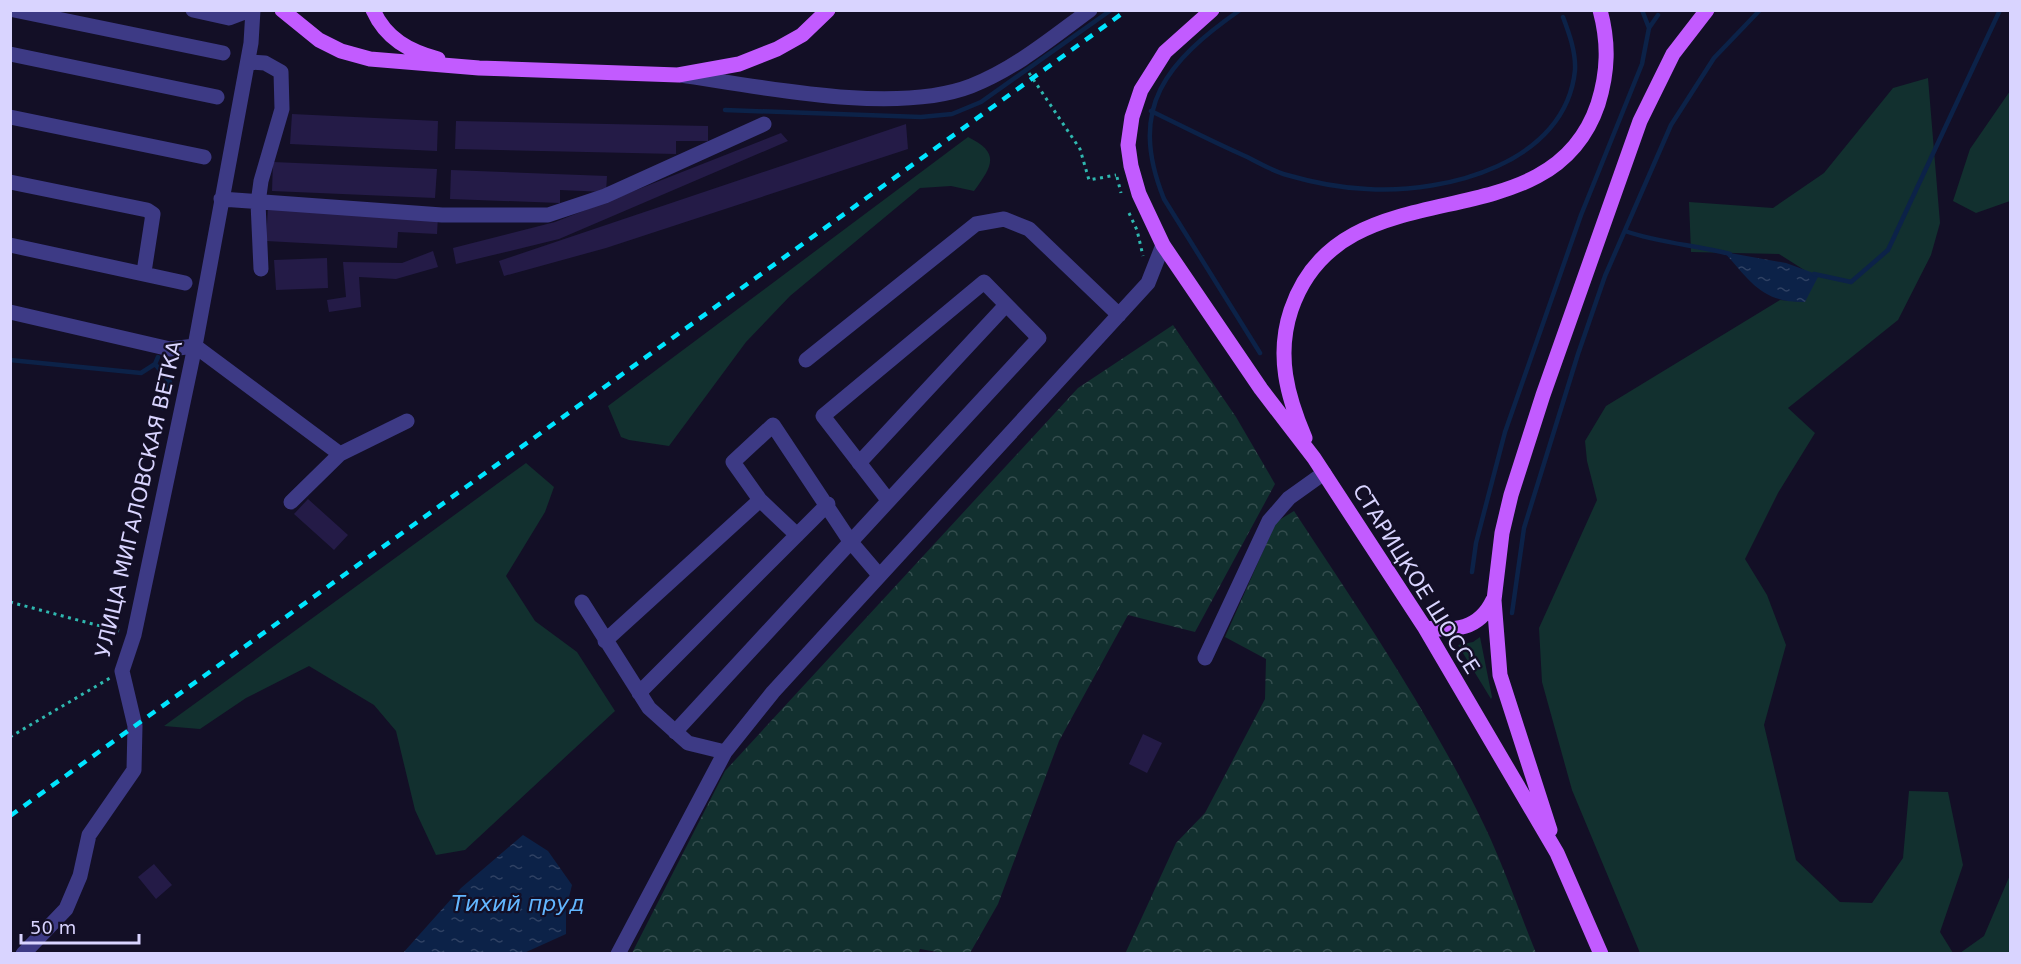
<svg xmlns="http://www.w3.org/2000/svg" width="2021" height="964" viewBox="0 0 2021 964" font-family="'DejaVu Sans',sans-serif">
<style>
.grass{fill:#12302f}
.forest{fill:url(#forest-crowns)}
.water{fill:url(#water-ripples)}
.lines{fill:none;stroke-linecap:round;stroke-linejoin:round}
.stream{stroke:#0c2248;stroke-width:4.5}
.building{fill:#241b47}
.path{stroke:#2fb8b0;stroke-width:3;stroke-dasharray:3 4.5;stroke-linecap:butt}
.minor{stroke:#3d3a85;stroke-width:15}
.major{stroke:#c25bff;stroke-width:15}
.rail{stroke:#00e5ff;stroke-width:4.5;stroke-dasharray:9 8;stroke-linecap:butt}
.labels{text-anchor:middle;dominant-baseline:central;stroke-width:4.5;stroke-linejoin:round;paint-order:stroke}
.street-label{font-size:21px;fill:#d9d4ff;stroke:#130f26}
.water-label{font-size:22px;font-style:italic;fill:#62b6ff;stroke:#130f26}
</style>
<defs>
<pattern id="forest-crowns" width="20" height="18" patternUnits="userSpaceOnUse" patternTransform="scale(1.5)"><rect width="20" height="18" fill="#12302f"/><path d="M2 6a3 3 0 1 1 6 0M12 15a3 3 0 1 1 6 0" fill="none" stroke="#344d4e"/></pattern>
<pattern id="water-ripples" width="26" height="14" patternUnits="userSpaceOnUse" patternTransform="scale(1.5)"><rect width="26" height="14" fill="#0c2248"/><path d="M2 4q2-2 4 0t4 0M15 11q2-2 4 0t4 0" fill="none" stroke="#2f4163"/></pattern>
</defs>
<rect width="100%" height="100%" fill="#130f26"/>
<path class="grass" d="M1928,78l12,145 -9,32 -33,65 -110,88 27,25 -37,60 -33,66 22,36 19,50 -22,80 32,135 44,42 32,1 31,-45 6,-67 39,1 15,73 -23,67 13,21h-313l-68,-163 -30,-108 -3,-54 58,-128 -10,-39 -2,-20 21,-35 174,-106 25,2 4,-29 -30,-19 -88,-2 -2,-50 84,6 51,-35 69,-85z
M2010,91v110l-34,12 -23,-12 17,-52z
M968,137c33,16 24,29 6,54l-23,-5 -31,2 -130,108 -44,46 -77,104 -40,-6 -8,-3 -13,-31z
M526,463l28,24 -9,25 -39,64 29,45 42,31 38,59 -150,139 -29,5 -21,-45 -19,-79 -22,-26 -65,-39 -63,32 -46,31 -36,-3z
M1480,637l12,60 -1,2 -33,-54 15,-3z
M2010,875v78h-50l24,-17z"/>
<path class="forest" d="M1173,325l63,92 39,67 -80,148 -67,-17 -69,126 -61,163 -28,49h-27l-23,-4 -2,5 -286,-1 93,-182 353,-383z
M1294,511c67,102 138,205 191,316 19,40 34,84 51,126l-411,1 51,-111 29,-30 60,-114 1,-40 -41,-22 51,-115z"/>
<path class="water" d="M1724,252l62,11 33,12 -14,27c-43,1 -55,-21 -81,-50z
M523,835l25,16 24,34 -6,24v25l-42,19h-121l58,-65z"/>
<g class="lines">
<path class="stream" d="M1240,10c-74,52 -113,97 -76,189l96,154
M1642,10l7,18
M725,110l196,7 31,-3 29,-12 130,-92
M1151,111c31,15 62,31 94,45 13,6 27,15 42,19 24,7 55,13 80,14 79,5 199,-26 208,-119 1,-18 -6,-37 -12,-53
M1625,231c34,12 70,14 105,23
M1814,274l37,8 37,-32 112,-240
M10,360l131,13 14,-9 3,-7
M155,364l15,18 -7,26
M1472,572l4,-29 29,-111 76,-217 61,-151 7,-36 9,-13
M1512,613l12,-85 54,-174 27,-78 66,-151 43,-67 46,-48"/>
</g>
<path class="building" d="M292,114l146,7 -1,30 -147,-7z
M456,121l252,5v15h-32v13l-221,-5z
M906,124l2,25 -302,99 -102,28 -5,-15z
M781,133l7,8 -229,98 -103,25 -3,-16 102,-26z
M273,162l164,7 -2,29 -163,-7z
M451,170l156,6 -1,16 -46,-2v13l-110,-4z
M268,207l170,9 -1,18 -39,-2 -1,16 -131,-7z
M433,251l5,16 -42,12 -37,-2 2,30 -32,5 -2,-12 19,-3 -3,-35 59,1z
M327,258l1,30 -52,2 -2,-30z
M308,499l40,36 -14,15 -40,-36z
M1143,734l19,9 -15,30 -18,-9z
M154,864l18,21 -16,14 -18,-22z"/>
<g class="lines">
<path class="path" d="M1029,73l51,76 9,31 27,-5
M1117,177l4,16
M1129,213l8,17 6,26
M10,602l109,29
M10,737l100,-59"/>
<path class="minor" d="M14,10l209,43
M193,10l36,8 21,-8
M10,54l207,43
M248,62l17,1 16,9 1,37 -21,72 -3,22 3,66
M681,75c80,12 215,40 290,11 44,-17 82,-49 119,-76
M10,117l194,40
M10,182l137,28 6,4 -9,58
M221,199l221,16h106l57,-19 159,-72
M10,245l175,38
M10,312l160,37 25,-3 145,108 67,-33
M806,360l170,-136 28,-5 25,10 90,86
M859,463l147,-158
M291,502l49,-48
M797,535l-37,-35 -27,-38 40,-37 77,116 29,34
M582,602l67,106 39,35 37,9
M605,641l155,-141
M1205,658l64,-137 20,-23 35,-25
M639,693l189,-189
M675,732l364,-394 -55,-56 -161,134 65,84
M23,954l43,-45 14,-33 9,-41 45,-65 1,-44 -13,-55 12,-36 61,-289 56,-303 2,-33
M618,954l107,-202 48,-60 375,-409 15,-38"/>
<path class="major" d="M282,10l37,30 22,11 29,8 109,9 199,7 61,-11 38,-15 25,-14 26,-25
M373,10c13,29 36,41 65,49
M1212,10l-47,42 -24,38 -9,27 -4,28 3,21 8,28 24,51 98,144 53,69 111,170 132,225 44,101
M1305,438c-18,-42 -29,-83 -14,-128 51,-151 258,-60 307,-206 10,-32 11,-61 2,-94
M1425,628c29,3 54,2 68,-28
M1550,830l-50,-155 -6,-75 8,-67 9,-38 32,-100 97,-274 33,-67 34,-44"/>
<path class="rail" d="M10,816l1117,-806"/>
</g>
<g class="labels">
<g class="street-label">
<text transform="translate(139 499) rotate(-77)">УЛИЦА МИГАЛОВСКАЯ ВЕТКА</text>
<text transform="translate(1416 579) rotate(58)">СТАРИЦКОЕ ШОССЕ</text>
</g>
<g class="water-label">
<text x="518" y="903">Тихий пруд</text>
</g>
</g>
<rect width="2021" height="964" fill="none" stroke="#d9d4ff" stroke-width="24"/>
<path d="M21 934v9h118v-9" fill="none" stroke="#d9d4ff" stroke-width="3"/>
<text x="30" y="934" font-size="18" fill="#d9d4ff" stroke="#130f26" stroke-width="4.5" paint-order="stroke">50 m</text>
</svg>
